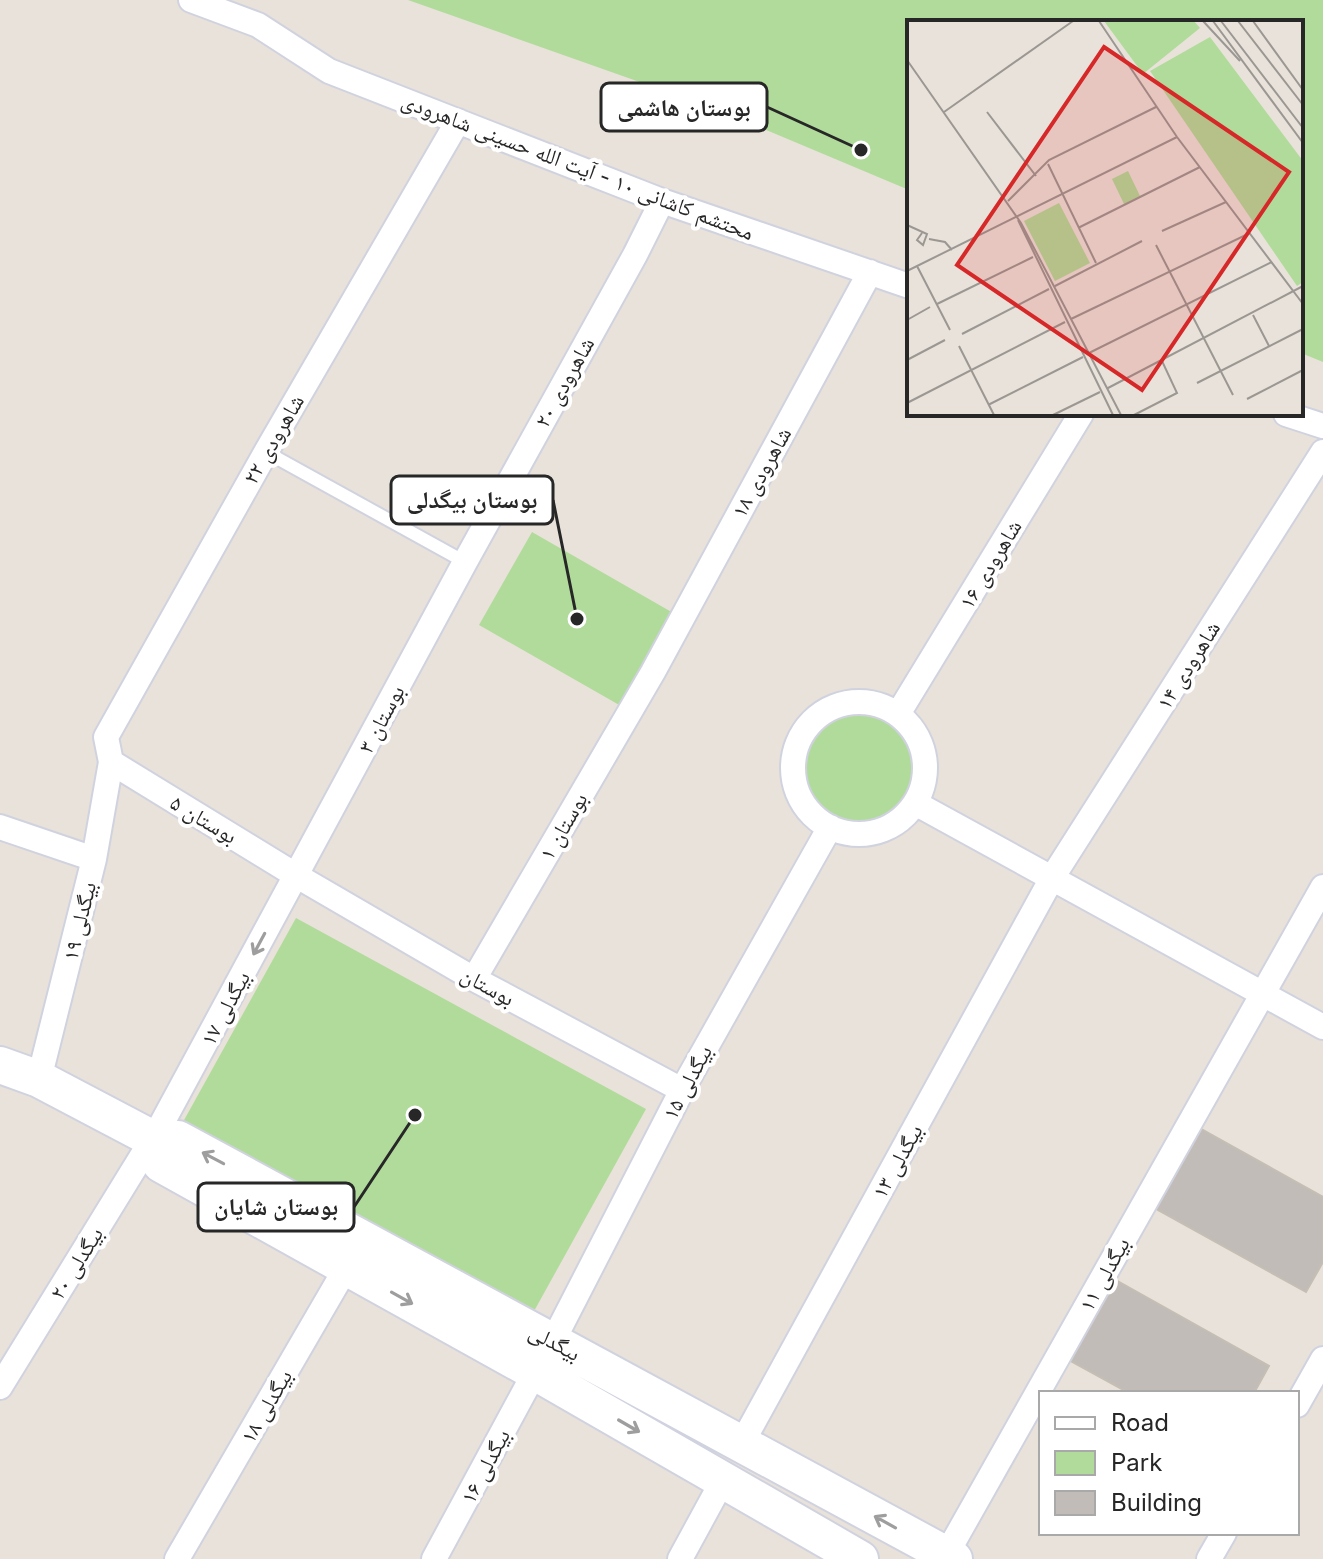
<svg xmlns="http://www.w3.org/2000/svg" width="1323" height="1559" viewBox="0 0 1323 1559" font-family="Inter,'Noto Naskh Arabic',sans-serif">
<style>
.green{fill:#b1db9b}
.building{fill:#c1bcb7;stroke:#c4beb4;stroke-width:2}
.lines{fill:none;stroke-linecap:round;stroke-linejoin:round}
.service-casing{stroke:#d0d3df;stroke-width:16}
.minor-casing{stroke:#d0d3df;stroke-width:28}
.secondary-casing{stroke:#d0d3df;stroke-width:40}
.service{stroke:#fff;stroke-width:12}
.minor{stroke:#fff;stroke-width:24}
.secondary{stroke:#fff;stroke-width:36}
.oneway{stroke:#9e9e9e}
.labels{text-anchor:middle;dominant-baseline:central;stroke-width:8;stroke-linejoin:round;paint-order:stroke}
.street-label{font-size:22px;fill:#272727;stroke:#fff}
.inset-road{fill:none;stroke:#9b9792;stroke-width:2}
.view{fill:#d62828;fill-opacity:0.15;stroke:#d62828;stroke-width:4}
.inset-edge{fill:none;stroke:#272727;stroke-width:4}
.leader{fill:none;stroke:#272727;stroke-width:3}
.callout-dot{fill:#272727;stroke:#fff;stroke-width:3}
.callout{fill:#fff;stroke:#272727;stroke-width:3}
.callout-label{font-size:24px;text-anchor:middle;font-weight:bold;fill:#272727}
</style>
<rect width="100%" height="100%" fill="#e9e2da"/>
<path class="green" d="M408,0h915v362l-22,-9v-331h-392v168l-193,-81z
M532,532l143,82 -54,92 -142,-81z
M804 767a55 55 0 1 1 110 0a55 55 0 1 1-110 0Z
M296,918l350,191 -113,204 -350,-191z"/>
<path class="building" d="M1196,1126l127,71v65l-17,30 -155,-86z
M1114,1279l155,87 -15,27h-125l-60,-33z"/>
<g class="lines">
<defs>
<path id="service" d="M266,452l199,110"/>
<path id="minor" d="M191,0l67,25 71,46 333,130 247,85
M1286,414l37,12
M793 768a66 66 0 1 1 132 0a66 66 0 1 1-132 0Z
M898,714l183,-300
M111,762l186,114 177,103 208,111
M915,803l408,224
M0,827l94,32
M474,979l179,-307 217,-400
M39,1079l55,-220 17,-97 -5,-25 160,-285 192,-331
M553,1341l129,-251 148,-263
M0,1387l161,-262 304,-563 170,-307 27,-54
M1297,1405l26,-46
M742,1443l310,-565 271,-426
M946,1555l377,-668
M177,1559l169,-291
M434,1559l101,-187
M680,1559l43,-79
M1209,1559l15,-26"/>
<path id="secondary" d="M0,1065l39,14 114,60h25l776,420
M153,1139l8,25 374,208 325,187"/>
</defs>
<use href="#service" class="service-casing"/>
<use href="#minor" class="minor-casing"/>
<use href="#secondary" class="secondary-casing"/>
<use href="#service" class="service"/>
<use href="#minor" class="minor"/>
<use href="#secondary" class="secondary"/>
</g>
<defs><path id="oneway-shaft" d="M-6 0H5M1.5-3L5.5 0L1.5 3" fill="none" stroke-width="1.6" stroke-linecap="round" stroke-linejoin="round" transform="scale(2)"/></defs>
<g class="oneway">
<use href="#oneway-shaft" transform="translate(259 944) rotate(118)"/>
<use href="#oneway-shaft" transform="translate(213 1158) rotate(-152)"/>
<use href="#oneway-shaft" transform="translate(402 1298) rotate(29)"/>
<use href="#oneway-shaft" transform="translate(629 1426) rotate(30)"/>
<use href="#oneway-shaft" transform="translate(885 1522) rotate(-151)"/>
</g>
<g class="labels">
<g class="street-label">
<text transform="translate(578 166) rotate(21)">محتشم کاشانی ۱۰ - آیت الله حسینی شاهرودی</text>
<text transform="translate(564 382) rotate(-61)">شاهرودی ۲۰</text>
<text transform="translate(273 439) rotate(-60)">شاهرودی ۲۲</text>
<text transform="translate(761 472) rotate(-61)">شاهرودی ۱۸</text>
<text transform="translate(990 564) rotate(-59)">شاهرودی ۱۶</text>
<text transform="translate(1188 665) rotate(-58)">شاهرودی ۱۴</text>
<text transform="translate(381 719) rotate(-62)">بوستان ۳</text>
<text transform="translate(204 819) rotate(31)">بوستان ۵</text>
<text transform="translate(563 826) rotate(-60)">بوستان ۱</text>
<text transform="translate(79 921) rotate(-76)">بیگدلی ۱۹</text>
<text transform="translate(488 986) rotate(29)">بوستان</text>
<text transform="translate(225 1008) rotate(-62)">بیگدلی ۱۷</text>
<text transform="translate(687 1082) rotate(-62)">بیگدلی ۱۵</text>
<text transform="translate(897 1161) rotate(-61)">بیگدلی ۱۳</text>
<text transform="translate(76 1263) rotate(-58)">بیگدلی ۲۰</text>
<text transform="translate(1104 1274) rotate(-61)">بیگدلی ۱۱</text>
<text transform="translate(555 1342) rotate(28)">بیگدلی</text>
<text transform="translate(266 1406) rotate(-60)">بیگدلی ۱۸</text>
<text transform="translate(485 1466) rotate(-62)">بیگدلی ۱۶</text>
</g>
</g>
<g transform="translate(907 20)">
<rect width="396" height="396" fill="#e9e2da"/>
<path d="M197,1h90l6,7 -57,46zM303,17l93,124v121l-6,4 -147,-215zM221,151l12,25 -16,8 -12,-25zM152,183l31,60 -35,18 -31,-60z" fill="#b1db9b"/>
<path class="inset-road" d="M192,1l78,116 126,167M296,1l37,40M306,1l90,122M314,1l82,107M331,1l65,84M346,1l50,69M0,40l114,163 100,192M37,92l129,-91M80,92l49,64M141,144l48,99M101,181l41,-41 107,-53M111,200l95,195M0,205l20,9 -4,11 -6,-5 5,-7M171,208l122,-61M255,211l64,-29M22,219l16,3 7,8M249,225l77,150M10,246l33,64M0,251l270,-134M148,266l87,-45M30,284l96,-47M346,295l16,31M164,299l179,-86M0,300l23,-13M55,314l87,-45M52,326l35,69M182,333l183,-91M0,340l38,-20M290,363l106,-54M201,368l195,-102M340,379l56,-29M0,383l158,-81M81,385l95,-48M146,395l47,-23M227,395l43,-22 -15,-32"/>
<path class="view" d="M197,27l185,125 -147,218 -185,-125z"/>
<rect width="396" height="396" class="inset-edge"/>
</g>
<path class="leader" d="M861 150L767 107M577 619L553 500M415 1115L354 1207"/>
<g class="callout-dot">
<circle cx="861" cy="150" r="8"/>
<circle cx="577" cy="619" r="8"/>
<circle cx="415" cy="1115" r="8"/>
</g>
<g class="callout">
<rect x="601" y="83" width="166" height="48" rx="8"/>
<rect x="391" y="476" width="162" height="48" rx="8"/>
<rect x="198" y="1183" width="156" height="48" rx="8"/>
</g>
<g class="callout-label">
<text x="684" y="116">بوستان هاشمی</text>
<text x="472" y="508">بوستان بیگدلی</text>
<text x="276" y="1215">بوستان شایان</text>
</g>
<rect x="1039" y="1391" width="260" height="144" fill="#ffffff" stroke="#a9a9a9" stroke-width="2"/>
<rect x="1055" y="1417" width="40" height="12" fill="#ffffff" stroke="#a9a9a9" stroke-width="2"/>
<text x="1111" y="1431" font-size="24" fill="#272727">Road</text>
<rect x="1055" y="1451" width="40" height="24" fill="#b1db9b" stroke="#a9a9a9" stroke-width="2"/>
<text x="1111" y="1471" font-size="24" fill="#272727">Park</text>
<rect x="1055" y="1491" width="40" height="24" fill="#c1bcb7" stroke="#a9a9a9" stroke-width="2"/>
<text x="1111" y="1511" font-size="24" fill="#272727">Building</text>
</svg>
